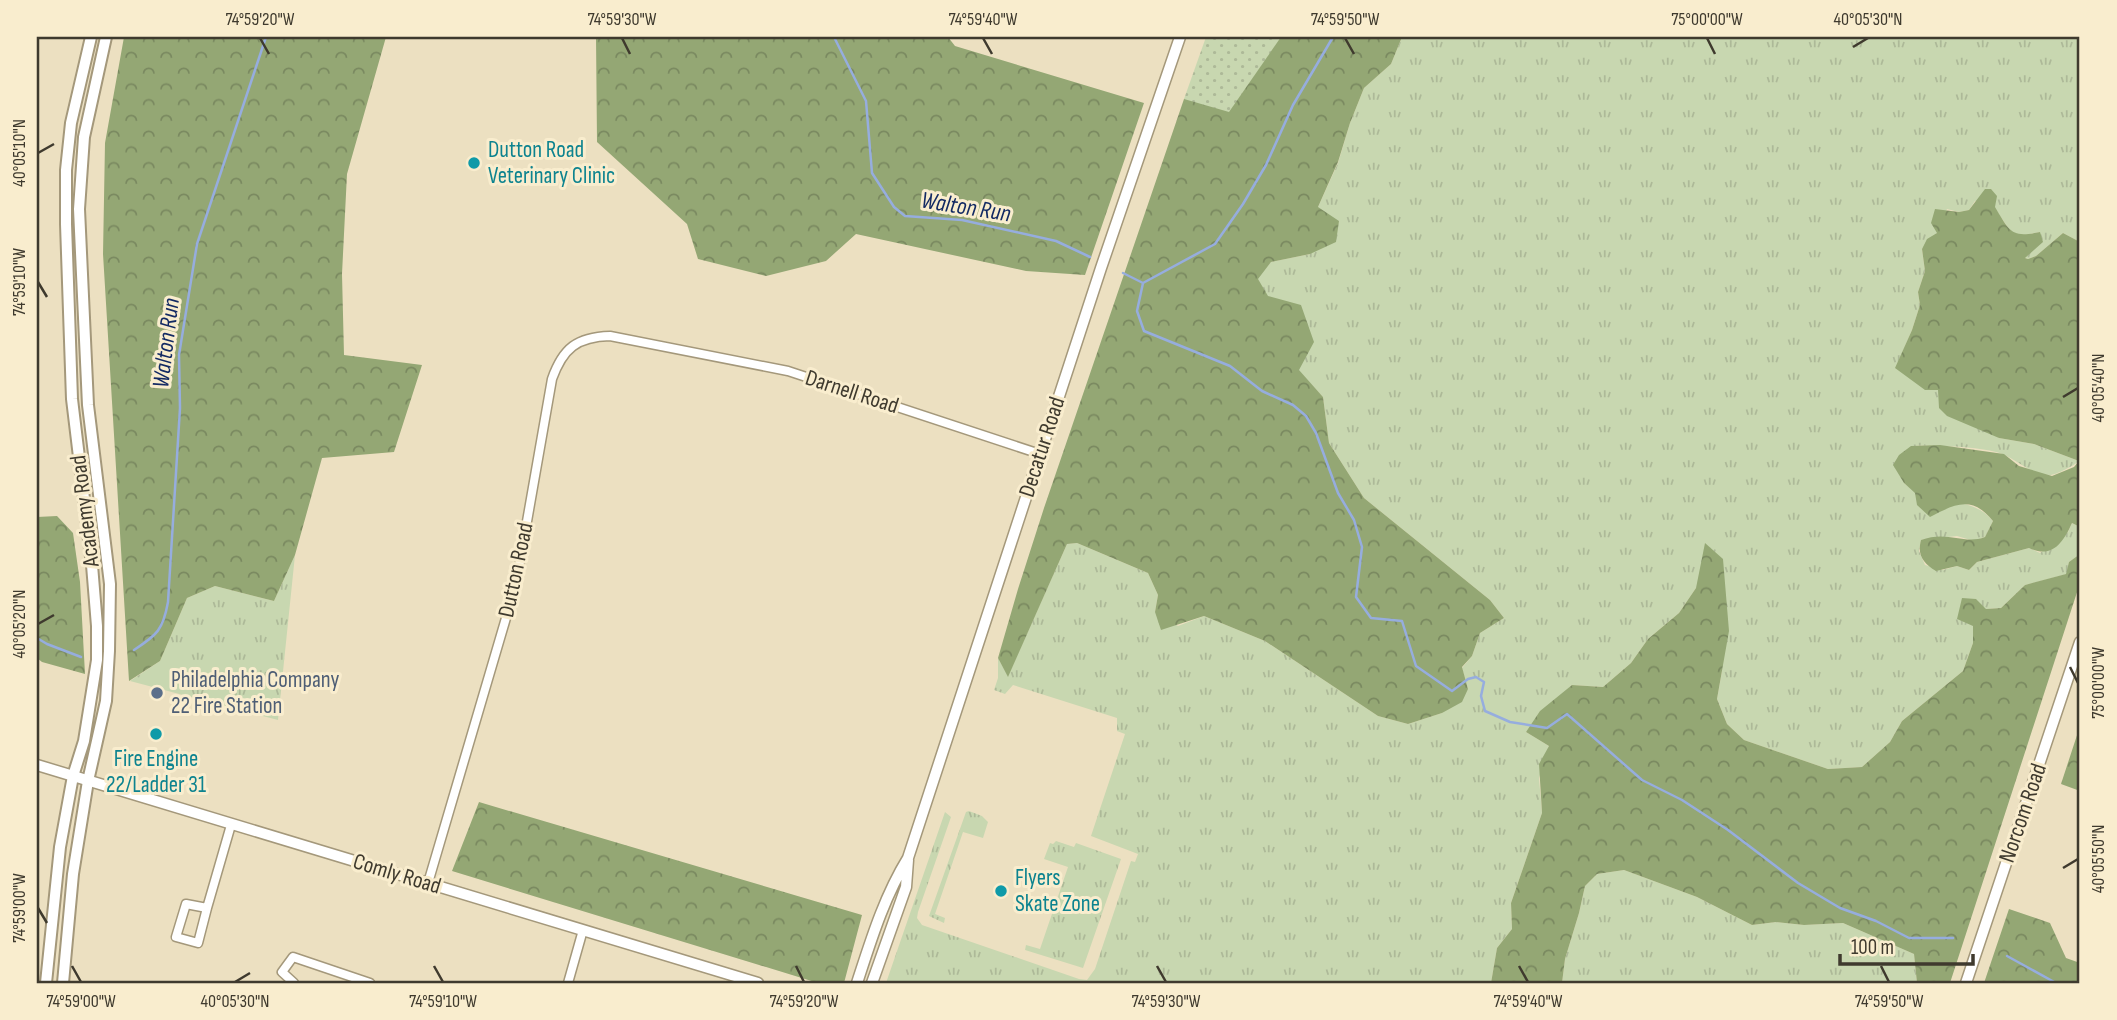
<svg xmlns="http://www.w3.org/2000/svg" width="2117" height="1020" viewBox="0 0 2117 1020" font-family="'Sofia Sans Condensed',sans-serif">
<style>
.grass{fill:url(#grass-tufts)}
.forest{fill:url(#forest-crowns)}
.park{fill:url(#park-dots)}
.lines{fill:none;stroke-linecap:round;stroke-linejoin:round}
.stream{stroke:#96adde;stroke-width:2.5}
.minor-casing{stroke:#a4987b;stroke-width:11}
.tertiary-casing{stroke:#a4987b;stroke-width:13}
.secondary-casing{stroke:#a4987b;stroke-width:14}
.minor{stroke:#fff;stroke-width:8}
.tertiary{stroke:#fff;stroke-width:10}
.secondary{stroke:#fff;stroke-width:10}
.ticks{fill:none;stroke:#3f3a2e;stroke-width:2.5}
.culture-dot{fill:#0f9aa8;stroke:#f9edce;stroke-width:2.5}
.service-dot{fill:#5c6f8a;stroke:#f9edce;stroke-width:2.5}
.labels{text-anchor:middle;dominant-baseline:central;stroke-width:6;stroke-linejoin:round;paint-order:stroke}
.culture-label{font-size:23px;fill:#0d838f;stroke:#f9edce;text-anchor:start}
.street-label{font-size:23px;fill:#3f3a2e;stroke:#f9edce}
.service-label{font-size:23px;fill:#4e5e75;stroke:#f9edce;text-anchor:start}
.water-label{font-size:24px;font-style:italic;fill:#132a63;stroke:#f9edce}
.neatline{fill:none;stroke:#3f3a2e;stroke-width:2.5}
.ticks-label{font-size:18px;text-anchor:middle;fill:#3f3a2e}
</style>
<defs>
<pattern id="grass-tufts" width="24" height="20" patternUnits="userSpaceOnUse" patternTransform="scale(1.75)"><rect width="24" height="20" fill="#c8d7b0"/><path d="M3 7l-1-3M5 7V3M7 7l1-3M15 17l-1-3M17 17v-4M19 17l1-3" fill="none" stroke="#adb998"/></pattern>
<pattern id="forest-crowns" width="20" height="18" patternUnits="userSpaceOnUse" patternTransform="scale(1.75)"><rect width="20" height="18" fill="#94a774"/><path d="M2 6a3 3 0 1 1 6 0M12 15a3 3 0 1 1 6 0" fill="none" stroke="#7a8960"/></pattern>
<pattern id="park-dots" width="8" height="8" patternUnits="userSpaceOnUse" patternTransform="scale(1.75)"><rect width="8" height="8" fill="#c8d7b0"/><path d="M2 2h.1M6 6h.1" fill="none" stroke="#adb998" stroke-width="1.8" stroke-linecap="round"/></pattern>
</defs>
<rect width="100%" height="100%" fill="#ece0c1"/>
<path class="grass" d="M1402,37h678v205l-17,-9 -27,23 -8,3 -4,-2 16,-25 -20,4 -9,-4 -17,-25 -19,-6 -6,9 -10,2 -12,-3 -10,24 -15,16 3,22 -7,21 2,13 -8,25 -16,37 16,12 26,11 61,48 35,6 45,17c-4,4 -23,14 -29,14 -17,0 -31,-13 -45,-20 -20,-9 -71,-10 -94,-9l-7,37c29,26 66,10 89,38l-8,16 -11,4 -17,-5 -36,4 -2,11 6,14 18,5 14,-4 12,4 8,-8 52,-14 11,5 28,-21 4,-9 8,4v27l-11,8 -2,12 -42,11 -24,23 -15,1 -28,10 15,6v18l-10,28 -61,50 -12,21 -28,25 -34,2 -84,-29 -17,-16 -10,-25 5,-28 1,-112 -27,29 -17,25 -31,26 -17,24 -28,24 -31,-2 -46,47 23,14 -10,32 3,35 -31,90 1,26 -15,19 -6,35h-605l59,-171 6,5 -33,95 -1,6 5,7 157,54 8,1 8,-11 36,-108 4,1 3,-8 -47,-18 34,-102 -8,-3v-13l-104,-33 -8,9 -11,-4 4,-12v-20l10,18 59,-132 10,-1 71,30 10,22 -3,17 23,14 26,-10 61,25 113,75 30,8 34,-11 26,-24 -6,-21 10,-12 8,-23 24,-15 -14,-18 -126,-102 -35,-55 -6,-46 -25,-27 -31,-74 -10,-18 14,-16 39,-8 8,-47 20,-44 12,-40 14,-35 27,-24z
M295,555l-17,165 -148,-39 30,-20 27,-63 28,-12 59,15z
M969,811l13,5 6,6 -5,16 -20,-6 -28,82 10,4 -1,5 -15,-7 37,-104z
M1056,841l18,6 2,-4 45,16 -38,109 -58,-18 1,-5 14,4 28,-82 -24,-8 6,-16 3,1z
M1624,870l73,27 55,28 24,-3 28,3 39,-2 71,31 3,29h-355l3,-24 14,-46 6,-27 12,-12z"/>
<path class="forest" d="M124,37h262l-39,137 -5,100 2,81 78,10 -28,87 -72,6 -27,97 -21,46 -59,-15 -28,12 -27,63 -31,20 -26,-427 2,-111z
M596,37h352l7,9 189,57 -59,172 -59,-4 -170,-37 -30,27 -60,15 -68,-17 -11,-35 -90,-82z
M1249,37h153l-11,27 -27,24 -14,35 -12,39 -20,45 21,14 -3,21 -26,12 -39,8 -13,17 10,17 33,9 13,37 -15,28 24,27 6,46 35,55 126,102 14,18 -24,15 -8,23 -10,11 6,22 -6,13 -20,11 -34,11 -30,-8 -113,-75 -61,-25 -43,14 -6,-18 3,-17 -10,-22 -71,-30 -10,1 -59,133 -10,-19 20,-69 26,-81 140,-409 11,-6z
M1985,189h6l6,7 -2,11c15,25 16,31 45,25l3,10 -18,16 3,1 8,-3 27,-23 17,9v285l-8,-4c-9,20 -20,36 -43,25l-52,14 -8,8 -12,-4 -21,5c-13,-8 -19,-16 -15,-31 26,-10 43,5 64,-3l8,-16c-21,-26 -38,-17 -63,-4l-13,-12 -2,-12 -11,-10 -11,-18 6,-10 12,-9 29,-1 64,9 15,12 33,10 22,-9 5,-6 -45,-17 -35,-6 -52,-22 -8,-8 -1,-18h-13l-30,-22 17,-38 8,-25 -2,-13 7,-21 -3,-22 5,-10 10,-6 -6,-10 4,-14 24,3 10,-2z
M57,516l16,17 7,49 5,92 -43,-12 -5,-4v-141z
M1705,543l18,16 6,72 -12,68 10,25 17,16 84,29 34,-2 28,-25 12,-21 61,-50 10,-28v-17l-16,-7 5,-21 14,1 10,10 15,-1 24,-23 41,-11 3,-12 11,-8v29l-130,400h-33l-3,-29 -71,-31 -39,2 -28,-3 -24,3 -55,-28 -73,-27 -27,4 -12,12 -6,27 -14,46 -3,24h-71l6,-35 15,-19 -1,-26 31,-90 -3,-49 10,-18 -23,-14 14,-21 32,-26 31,2 28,-24 17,-24 31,-26 17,-25z
M2080,726v65l-19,-7z
M479,802l383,113 -18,68h-26l-366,-112z
M2009,909l41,14 16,35 14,5v20h-96z"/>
<path class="park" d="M1206,37h75l-52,75 -45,-13z"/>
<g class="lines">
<path class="stream" d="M834,37l32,64 6,72 22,34 11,9 57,4 94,21 34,16
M1123,273l20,10
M1143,283l-6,28 7,20 86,35 32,25 31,14 13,11 10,17 22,60 16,27 8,27 -6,50 15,21 31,3 14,45 36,25 16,-12 8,-2 8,5 -3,14 4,15 25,11 37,6 20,-14 75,66 40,20 46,30 70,53 42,25 36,13 33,17h44
M1143,283l72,-39 28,-40 23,-39 27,-60 40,-68
M37,638l10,6 34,13
M134,650c23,-15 29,-20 34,-48l12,-194 -1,-53 18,-111 69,-207
M2007,956l49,27"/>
<defs>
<path id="minor" d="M428,883l88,-299 36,-205c11,-31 25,-42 58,-43l178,35 252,83
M186,904l21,4 -9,35 -22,-6z
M207,908l24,-83
M294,983l-12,-11 11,-15 77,26
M568,983l15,-53"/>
<path id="tertiary" d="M37,765l721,218
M857,983c14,-43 27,-86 51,-125l193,-590 79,-231
M872,983l34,-96 2,-27
M1966,983l114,-341"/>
<path id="secondary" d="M46,983l14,-136 13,-71 11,-35 13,-81v-34l-5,-61 -20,-166 -6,-175v-54l5,-47 20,-86
M63,983l10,-109 15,-93 18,-80 3,-50 1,-67 -22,-179 -9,-196 5,-72 22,-100"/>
</defs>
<use href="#minor" class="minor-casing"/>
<use href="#tertiary" class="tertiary-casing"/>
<use href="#secondary" class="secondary-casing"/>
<use href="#minor" class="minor"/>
<use href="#tertiary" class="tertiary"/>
<use href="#secondary" class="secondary"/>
</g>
<path class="ticks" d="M260,38l9,16M622,38l8,16M983,38l9,16M1345,38l9,16M1707,38l8,16M1853,47l15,-9M38,153l16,-9M38,282l9,15M2063,397l15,-9M38,624l16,-9M2070,667l8,16M2063,868l15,-9M38,908l9,15M72,966l9,16M434,966l9,16M796,966l8,16M1157,966l9,16M1519,966l9,16M1881,966l8,16M235,982l15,-9"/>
<g class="culture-dot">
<circle cx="474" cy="163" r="7"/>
<circle cx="156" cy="734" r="7"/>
<circle cx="1001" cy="891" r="7"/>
</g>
<circle class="service-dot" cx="157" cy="693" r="7"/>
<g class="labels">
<g class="culture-label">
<text x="488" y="150">Dutton Road<tspan x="488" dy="26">Veterinary Clinic</tspan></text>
<text x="156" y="759" text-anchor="middle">Fire Engine<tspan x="156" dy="26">22/Ladder 31</tspan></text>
<text x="1015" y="878">Flyers<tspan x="1015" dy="26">Skate Zone</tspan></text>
</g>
<g class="street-label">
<text transform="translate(852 392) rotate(18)">Darnell Road</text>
<text transform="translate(1042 447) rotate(-72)">Decatur Road</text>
<text transform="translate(85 511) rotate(-97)">Academy Road</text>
<text transform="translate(516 570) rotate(-78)">Dutton Road</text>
<text transform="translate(2023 813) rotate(-71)">Norcom Road</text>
<text transform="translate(397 874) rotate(17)">Comly Road</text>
</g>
<g class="service-label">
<text x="171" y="680">Philadelphia Company<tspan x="171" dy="26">22 Fire Station</tspan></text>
</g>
<g class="water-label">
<text transform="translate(966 207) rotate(9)">Walton Run</text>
<text transform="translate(166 343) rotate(-83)">Walton Run</text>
</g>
</g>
<rect width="2117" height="1020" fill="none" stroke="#f9edce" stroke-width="77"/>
<path d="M1840 954v10h133v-10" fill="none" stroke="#3f3a2e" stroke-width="3.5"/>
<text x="1851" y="954" font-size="21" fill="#3f3a2e" stroke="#f9edce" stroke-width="5" paint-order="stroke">100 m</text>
<rect x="38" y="38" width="2040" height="944" class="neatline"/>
<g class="ticks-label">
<text x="260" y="25">74°59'20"W</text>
<text x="622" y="25">74°59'30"W</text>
<text x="983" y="25">74°59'40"W</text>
<text x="1345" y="25">74°59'50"W</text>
<text x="1707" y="25">75°00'00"W</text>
<text x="1868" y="25">40°05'30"N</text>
<text transform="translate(19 153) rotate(-90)" y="6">40°05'10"N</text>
<text transform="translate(19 282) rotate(-90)" y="6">74°59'10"W</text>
<text transform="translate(2098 388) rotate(-90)" y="6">40°05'40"N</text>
<text transform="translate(19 624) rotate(-90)" y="6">40°05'20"N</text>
<text transform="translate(2098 683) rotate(-90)" y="6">75°00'00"W</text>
<text transform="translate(2098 859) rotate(-90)" y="6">40°05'50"N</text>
<text transform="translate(19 908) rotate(-90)" y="6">74°59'00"W</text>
<text x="81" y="1007">74°59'00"W</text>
<text x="235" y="1007">40°05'30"N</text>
<text x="443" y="1007">74°59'10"W</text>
<text x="804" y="1007">74°59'20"W</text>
<text x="1166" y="1007">74°59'30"W</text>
<text x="1528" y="1007">74°59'40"W</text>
<text x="1889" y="1007">74°59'50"W</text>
</g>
</svg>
